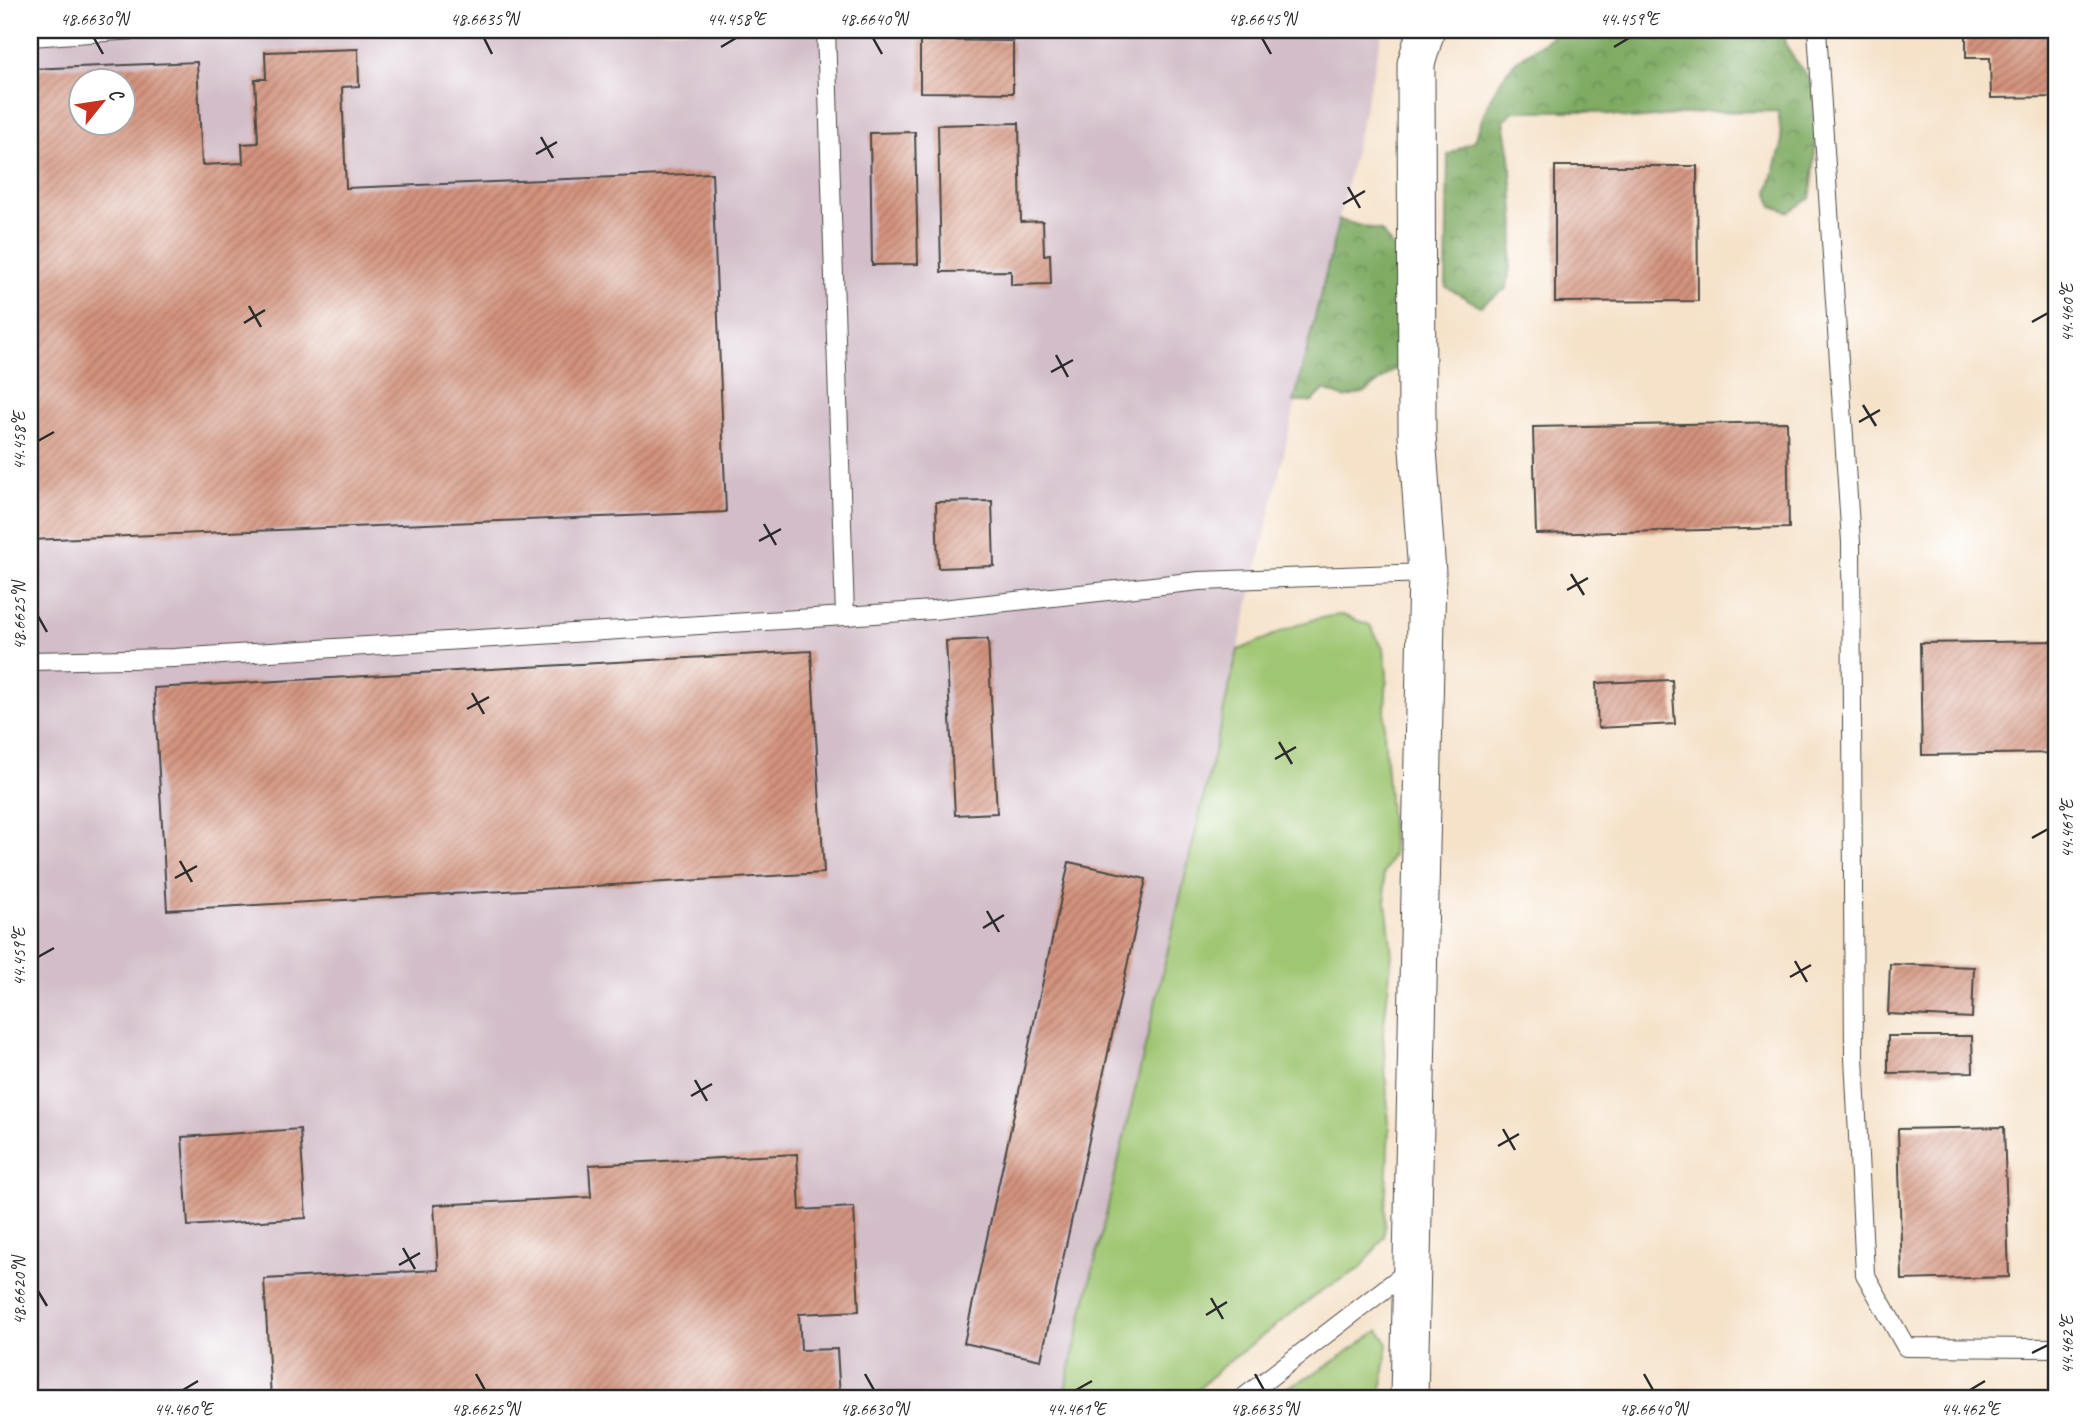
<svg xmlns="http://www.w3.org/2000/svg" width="2086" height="1428" viewBox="0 0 2086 1428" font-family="Caveat,sans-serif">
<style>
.industrial{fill:#d2bdc8;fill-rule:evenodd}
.green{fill:#9fc672;stroke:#65784e;stroke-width:2}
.forest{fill:url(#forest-crowns);stroke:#556b48;stroke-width:2}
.building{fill:url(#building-hatch);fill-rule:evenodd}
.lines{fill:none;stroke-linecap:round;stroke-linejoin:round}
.lane-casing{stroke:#494643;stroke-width:20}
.street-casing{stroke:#494643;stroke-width:39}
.lane{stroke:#fff;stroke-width:18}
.street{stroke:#fff;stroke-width:37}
.ticks{fill:none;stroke:#2b2b2b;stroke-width:2.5}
.neatline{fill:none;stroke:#2b2b2b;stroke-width:2.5}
.ticks-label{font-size:18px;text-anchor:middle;fill:#2b2b2b}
</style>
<defs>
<pattern id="forest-crowns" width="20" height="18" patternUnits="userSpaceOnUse" patternTransform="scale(1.75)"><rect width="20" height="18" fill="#7fab64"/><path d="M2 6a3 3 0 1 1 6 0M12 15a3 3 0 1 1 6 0" fill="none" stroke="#688b53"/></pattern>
<pattern id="building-hatch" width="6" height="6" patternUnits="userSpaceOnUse" patternTransform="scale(1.75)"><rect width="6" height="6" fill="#d3937d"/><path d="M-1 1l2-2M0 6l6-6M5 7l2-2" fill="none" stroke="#ab7867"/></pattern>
</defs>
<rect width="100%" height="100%" fill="#fff"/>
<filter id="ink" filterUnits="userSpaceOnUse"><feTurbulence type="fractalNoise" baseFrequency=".0143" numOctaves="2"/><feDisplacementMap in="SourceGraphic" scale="14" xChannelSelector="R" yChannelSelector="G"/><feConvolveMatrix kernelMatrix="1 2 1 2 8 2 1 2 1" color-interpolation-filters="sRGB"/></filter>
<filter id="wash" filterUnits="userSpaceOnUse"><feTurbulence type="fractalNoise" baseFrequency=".00686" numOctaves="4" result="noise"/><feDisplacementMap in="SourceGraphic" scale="28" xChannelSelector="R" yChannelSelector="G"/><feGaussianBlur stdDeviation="1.57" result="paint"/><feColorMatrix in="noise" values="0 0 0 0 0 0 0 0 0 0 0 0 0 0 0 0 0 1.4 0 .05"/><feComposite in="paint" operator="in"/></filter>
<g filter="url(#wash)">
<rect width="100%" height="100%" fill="#f5e2c9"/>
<path class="industrial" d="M30,30h1353l-320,1368h-1033zM80,80h42v42h-42z"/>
<path class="green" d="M1342,615l28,10 14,25 3,22 -3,60 9,122 -10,21 9,79 -9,80 6,92 -5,111 -23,31 -40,23 -102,78 -29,29h-127l175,-748c35,-13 66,-33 104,-35z
M1379,1330l9,14 -8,54h-106l8,-8 39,-20z"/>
<path class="forest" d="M1558,30h227c-2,27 19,33 28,57 7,21 1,88 -3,111l-21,14 -17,-6 -4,-14 14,-47 -4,-34 -73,1 -72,7 -43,-8h-77l-9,10 6,35 5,71 -8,61 -27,18 -34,-19 2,-132 27,-15c10,-31 21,-64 48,-84 13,-9 25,-14 35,-26z
M1339,220l42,11 19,26 4,92 -9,20 -29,23 -21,6 -21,-8 -12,12h-18z"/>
<g id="blocks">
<path class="building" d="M1966,30h90v67l-65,1 -1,-40h-24z
M920,40l93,1v52l-93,-1z
M358,49l1,37 -17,1 4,101 366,-15 14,339 -696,28v-376h3l-3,-95 167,-7 5,103 41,-2 -1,-19 16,-1 -3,-64h11l-1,-27zM80,80h42v42h-42z
M1019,123l2,99 22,-1 1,34 6,-1 1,30 -40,1v-14l-70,1 -3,-147z
M915,132l3,132 -46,1 -2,-132z
M1555,166h142l1,135 -143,1z
M1787,422l2,106 -253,6 -3,-107z
M992,501l2,65 -56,2 -2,-66z
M988,639l9,174 -42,2 -9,-174z
M2056,641v112l-134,2 -2,-112z
M811,651l13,222 -657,37 -13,-222z
M1672,680l3,44 -77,4 -2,-45z
M1069,862l77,17 -105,481 -77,-17z
M1890,964l84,3 -2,51 -84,-4z
M1888,1036h84l1,36 -85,1z
M2004,1127l5,150 -107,3 -4,-151z
M300,1129l6,89 -118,8 -6,-89z
M797,1154l3,56 54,-3 5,104 -60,3 2,36 36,-1 3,49h-569l-7,-119 174,-9 -4,-65 157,-8 -2,-32z"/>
</g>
</g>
<g filter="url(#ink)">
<use href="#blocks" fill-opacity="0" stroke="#494643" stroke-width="2"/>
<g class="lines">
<defs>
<path id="lane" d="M826,30l19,586
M1817,30l34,512 3,515 11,217 41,73 150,1
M30,37l105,-7
M30,661l144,-3 671,-42 88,-6 266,-29 228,-8
M1243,1398l169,-130"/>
<path id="street" d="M1409,1398l18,-825 -10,-138 -1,-371 10,-34"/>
</defs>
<use href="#lane" class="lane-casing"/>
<use href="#street" class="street-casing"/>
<use href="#lane" class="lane"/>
<use href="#street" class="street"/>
</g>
</g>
<path class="ticks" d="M94,38l9,16M484,38l8,16M873,38l9,16M1262,38l9,16M721,47l15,-9M1614,47l15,-9M541,137l12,21M536,154l21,-12M1348,187l12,21M1343,204l22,-13M249,306l12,21M2032,322l16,-9M244,323l21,-13M1056,355l12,22M1051,372l22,-12M1863,405l13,21M1859,422l21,-12M38,441l16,-9M764,524l12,21M759,541l22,-12M1571,574l13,21M1567,590l21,-12M38,616l9,16M472,693l12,21M467,709l22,-12M1279,742l13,22M1275,759l21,-12M2032,838l16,-9M180,861l12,21M175,878l22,-12M987,911l12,21M983,928l21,-13M38,957l16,-9M1795,961l12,21M1790,977l21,-12M695,1080l12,21M691,1096l21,-12M1503,1129l12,21M1498,1146l21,-12M403,1248l12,21M399,1265l21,-12M38,1291l9,15M1211,1298l12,21M1206,1315l21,-13M2032,1353l16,-8M476,1374l9,16M865,1374l9,16M1255,1374l9,16M1644,1374l9,16M183,1390l15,-9M1076,1390l16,-9M1970,1390l15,-9"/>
<rect width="2086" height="1428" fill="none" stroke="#fff" stroke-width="77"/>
<g transform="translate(102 102) rotate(60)"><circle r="33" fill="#ffffff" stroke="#aaaaaa" stroke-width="2"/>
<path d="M0-5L12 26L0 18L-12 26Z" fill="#c8321e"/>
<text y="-10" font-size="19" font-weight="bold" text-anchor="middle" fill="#2b2b2b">С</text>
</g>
<rect x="38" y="38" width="2010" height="1352" class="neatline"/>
<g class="ticks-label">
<text x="94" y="25">48.6630°N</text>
<text x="484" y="25">48.6635°N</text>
<text x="736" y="25">44.458°E</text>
<text x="873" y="25">48.6640°N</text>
<text x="1262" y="25">48.6645°N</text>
<text x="1629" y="25">44.459°E</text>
<text transform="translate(2067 313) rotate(-90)" y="6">44.460°E</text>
<text transform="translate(19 441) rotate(-90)" y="6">44.458°E</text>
<text transform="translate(19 616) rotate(-90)" y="6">48.6625°N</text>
<text transform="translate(2067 829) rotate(-90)" y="6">44.461°E</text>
<text transform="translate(19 957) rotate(-90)" y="6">44.459°E</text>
<text transform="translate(19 1291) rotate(-90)" y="6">48.6620°N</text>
<text transform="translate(2067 1345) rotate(-90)" y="6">44.462°E</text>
<text x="183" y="1415">44.460°E</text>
<text x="485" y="1415">48.6625°N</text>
<text x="874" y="1415">48.6630°N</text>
<text x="1076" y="1415">44.461°E</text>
<text x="1264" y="1415">48.6635°N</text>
<text x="1653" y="1415">48.6640°N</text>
<text x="1970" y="1415">44.462°E</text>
</g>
</svg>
